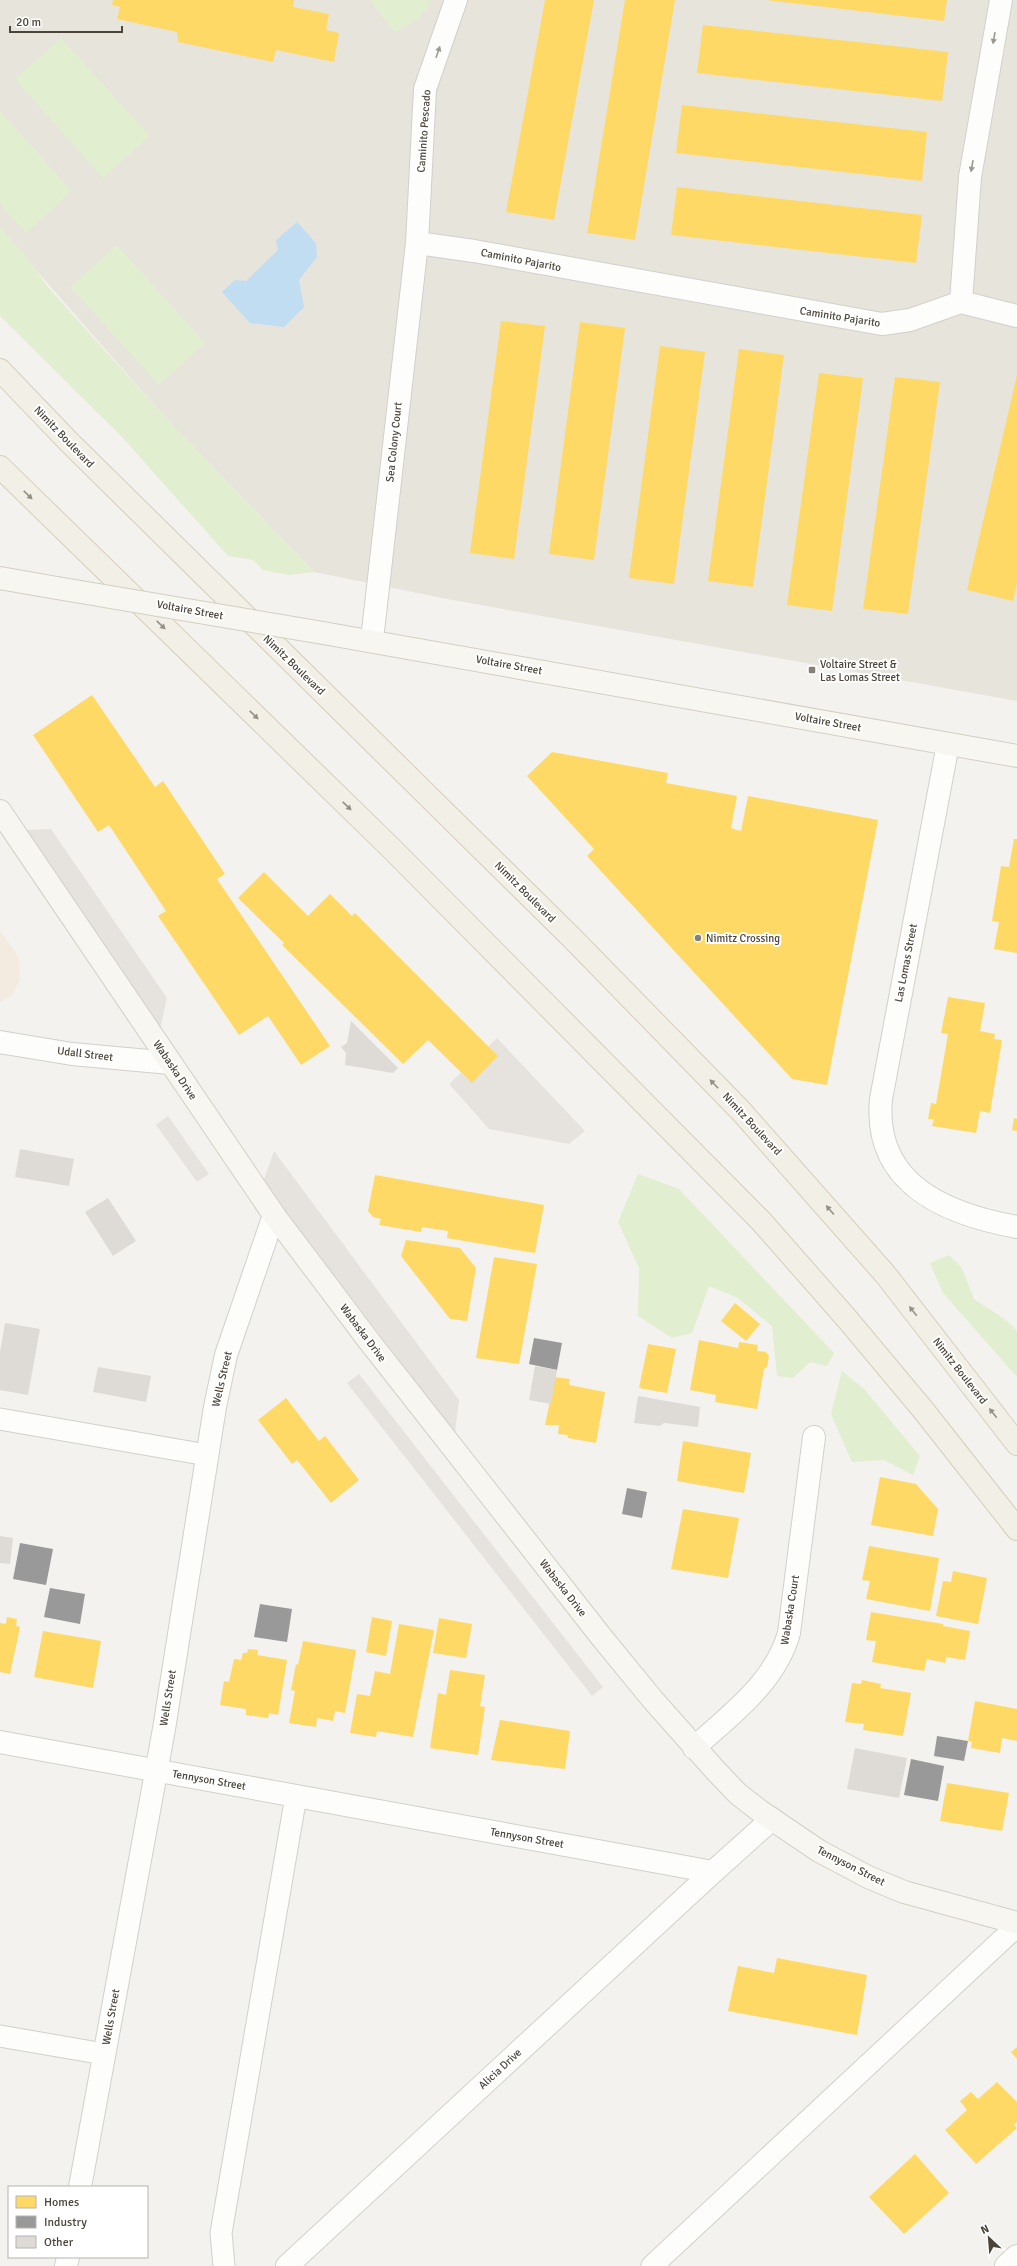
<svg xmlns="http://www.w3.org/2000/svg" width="1017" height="2266" viewBox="0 0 1017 2266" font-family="Signika,sans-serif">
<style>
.residential{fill:#e7e4dc}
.commercial{fill:#f3ebdf}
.green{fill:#e1eecf}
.parking{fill:#e6e3df}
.water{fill:#c0ddf1}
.homes{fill:#ffd966}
.industry{fill:#999}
.building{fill:#dedbd6}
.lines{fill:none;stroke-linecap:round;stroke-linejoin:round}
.service-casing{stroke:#d2d0cb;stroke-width:23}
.minor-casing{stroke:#d2d0cb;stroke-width:24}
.secondary-casing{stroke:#d3cfc5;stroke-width:24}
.primary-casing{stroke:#d6cebb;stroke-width:24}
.service{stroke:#fdfdfc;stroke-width:21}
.minor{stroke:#fdfdfc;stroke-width:22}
.secondary{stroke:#f7f6f1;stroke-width:22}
.primary{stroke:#f2efe6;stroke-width:22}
.secondary-bridge-casing{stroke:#d3cfc5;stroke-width:24;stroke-linecap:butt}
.secondary-bridge{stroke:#f7f6f1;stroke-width:22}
.oneway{fill:#9b9791}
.oneway2{fill:#969187}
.poi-dot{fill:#868178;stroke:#fff;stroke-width:1.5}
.labels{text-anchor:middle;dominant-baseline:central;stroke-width:4;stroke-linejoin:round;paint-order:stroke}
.street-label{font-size:11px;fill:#4b4439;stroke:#fff}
.poi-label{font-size:11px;fill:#4b4439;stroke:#fff;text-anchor:start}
</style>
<rect width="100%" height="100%" fill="#f4f2ee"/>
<path class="residential" d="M0,0h1017v701l-570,-102 -133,-27 -152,-158 -162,-185z"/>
<path class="commercial" d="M0,930l19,28 1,22 -9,16 -11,6z"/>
<path class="green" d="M370,0h60c-3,17 -23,25 -36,33z
M61,38l89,98 -47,42 -88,-99z
M0,111l72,80 -46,42 -26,-29z
M0,227l25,28 22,31 115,128 152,158 -25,3 -26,-5 -10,-10 -25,-4 -106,-119 -122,-121z
M117,245l88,98 -46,42 -89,-98z
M638,1174l41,15 155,164 -7,13 -17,-4 -17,16 -16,-2 -5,-50 -34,-28 -29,-12 -17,47 -20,5 -34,-22 1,-48 -21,-46z
M949,1255l13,13 12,31 32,21 11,11v46l-74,-84 -13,-30z
M842,1371l22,18 56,67 -7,19 -29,-15 -32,2 -21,-48z"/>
<path class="parking" d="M51,829l116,169 -7,31 -139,-199z
M497,1038l88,93 -16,13 -80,-15 -40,-45z
M168,1116l41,58 -12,8 -41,-57z
M274,1151l185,249 -4,33 -192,-251z
M359,1374l244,313 -11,9 -245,-313z"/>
<path class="water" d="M297,222l19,21 1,14 -18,23 5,27 -20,20 -34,-4 -28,-31 13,-12 11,1 32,-31 -2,-10z"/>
<path class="homes" d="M113,0h181l-1,7 36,7 -3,16 13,3 -5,29 -58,-12 -3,12 -95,-20 -1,-10 -60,-13 3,-12 -8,-2z
M545,0h49l-40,220 -48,-8z
M625,0h50l-40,240 -48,-7z
M766,0h181l-3,21z
M703,25l245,27 -6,49 -245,-28z
M682,105l245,27 -5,49 -246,-28z
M677,187l245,28 -6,48 -245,-28z
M501,321l44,5 -31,233 -44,-6z
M580,322l45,6 -31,232 -45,-6z
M660,346l45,6 -31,232 -45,-6z
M739,349l45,6 -31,232 -45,-6z
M819,373l44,5 -31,233 -45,-6z
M1017,375v208l-4,18 -46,-11z
M895,377l45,5 -32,232 -45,-5z
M92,695l63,92 8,-6 62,93 -8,5 113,167 -29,19 -33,-49 -29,19 -81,-119 8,-5 -57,-86 -11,7 -65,-97z
M552,752l116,21 -2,10 71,13 -6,32 10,3 7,-35 130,24 -51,265 -35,-6 -205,-223 7,-7 -67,-73z
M1014,839h3v114l-23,-4 5,-27 -7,-1 9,-55 8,1z
M264,872l44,44 22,-22 22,22 3,-3 143,143 -26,27 -44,-43 -25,24 -121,-119 2,-2 -46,-45z
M948,997l37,6 -5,28 15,3 -1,5 8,1 -12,73 -10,-2 -4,22 -44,-7 2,-7h-6l3,-16 5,1 12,-70 -7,-1z
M1014,1118l3,1v12l-5,-1z
M375,1175l169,30 -9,48 -88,-15 1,-7 -26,-4 -1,5 -42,-7 2,-6 -8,-2 -5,-6z
M406,1240l54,8 16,20 -9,53 -17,-2 -49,-63z
M494,1257l43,7 -18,100 -43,-6z
M735,1303l25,21 -14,17 -25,-20z
M699,1340l39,8 1,-6 19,3 -1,6 9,1 3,4 -2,11 -3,2 -7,40 -42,-7 1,-7 -26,-5z
M648,1344l28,5 -9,44 -28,-5z
M555,1377l15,2 -1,6 36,7 -9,51 -28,-5v-3l-10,-1 1,-9h-14z
M286,1398l33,43 6,-5 34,44 -28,23 -34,-43 -5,4 -34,-44z
M683,1441l68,12 -7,40 -67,-12z
M880,1477l36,7 22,25 -5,27 -62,-11z
M683,1509l56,9 -11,60 -57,-9z
M869,1546l70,12 -9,53 -64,-12 4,-18 -8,-1z
M953,1571l34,7 -9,46 -42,-8 7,-35 8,1z
M871,1612l72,12v2l27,5 -5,29 -19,-3 -1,6 -18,-4 -3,12 -52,-9 4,-21 -10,-1z
M7,1617l10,2 -1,7 4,1 -10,47 -10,-2v-49l6,1z
M372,1617l20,4 -6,35 -20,-4z
M439,1618l33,6 -6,34 -33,-5z
M399,1624l35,6 -21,107 -36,-6 -1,6 -26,-4 7,-39 13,2 5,-25 15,3z
M43,1631l58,10 -8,47 -59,-11z
M303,1641l53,9 -11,63 -10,-2 -2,10 -16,-3 -1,9 -27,-4 6,-32 -4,-1 5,-26 2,1z
M248,1649l10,1 -1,5 30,5 -9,55 -9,-2 -1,5 -22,-3v-6l-26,-4 4,-24 5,1 5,-23 7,1 2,-7h4z
M450,1670l35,5 -5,31 5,1 -7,48 -48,-7 8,-55 8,2z
M862,1680l19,4 -1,4 31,5 -8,43 -40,-6 1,-6 -19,-2 7,-39 9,1z
M975,1701l42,8v32l-15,-3 -2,15 -29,-5 1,-6 -4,-1z
M500,1720l70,11 -5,38 -74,-9z
M947,1783l62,10 -7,38 -62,-10z
M777,1958l90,17 -10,60 -129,-24 10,-45 36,7z
M1017,2047v12l-6,-7z
M997,2082l20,20v20l-3,3 3,3 -41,36 -31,-34 22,-20 -7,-9 11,-9 7,7z
M915,2154l34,39 -45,41 -35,-37z"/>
<path class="industry" d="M534,1338l28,5 -5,27 -28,-6z
M627,1488l20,4 -5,26 -20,-4z
M20,1543l33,6 -7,36 -33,-6z
M50,1588l35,6 -5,30 -36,-7z
M260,1604l32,5 -5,33 -33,-5z
M937,1736l31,5 -4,20 -30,-5z
M911,1759l33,7 -6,35 -34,-6z"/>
<path class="building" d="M351,1021l47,47 -5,5 -48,-8 1,-12 -5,-6 6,-4z
M20,1149l54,10 -5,27 -54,-9z
M108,1198l28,43 -23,15 -28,-44z
M5,1323l35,6 -12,66 -28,-5v-38z
M535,1366l22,4 -6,34 -22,-4z
M98,1367l53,9 -5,26 -53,-10z
M638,1396l62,11 -2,20 -34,-4 -4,3 -26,-3z
M0,1536l13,2 -3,26 -10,-1z
M855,1748l52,10 -8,40 -52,-9z"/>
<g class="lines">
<defs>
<path id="service" d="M0,1419l207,36
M0,2036l104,18
M224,2266l-3,-33 75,-437
M652,2266l365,-340"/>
<path id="minor" d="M417,243l57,8 408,73 28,-4 51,-18
M961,302l9,-125 31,-177
M961,302l56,14
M372,640l45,-397 8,-154 31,-89
M948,744l-67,355c-8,85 64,115 136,128
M0,1042l72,12 98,9
M0,1742l713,130 59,-53
M694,1748c37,-34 81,-65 95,-115l25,-196
M80,2187l84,-458 51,-322 11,-52 48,-140
M66,2266l2,-9
M287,2266l426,-394
M1006,2266l11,-10"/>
<path id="secondary" d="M0,578l57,10
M323,633l694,123
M0,811l274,404 95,126 234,298 50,61 63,71 22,23 22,17 59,40 49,26 36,15 113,31"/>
<path id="primary" d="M0,370l69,72 503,496 168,172 145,164 132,170
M0,467l392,382 369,372 87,99 76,91 93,118"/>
</defs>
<use href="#service" class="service-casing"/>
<use href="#minor" class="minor-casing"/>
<use href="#secondary" class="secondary-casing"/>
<use href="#primary" class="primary-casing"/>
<use href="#service" class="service"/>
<use href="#minor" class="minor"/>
<use href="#secondary" class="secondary"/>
<use href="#primary" class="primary"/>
<defs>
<path id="secondary-bridge" d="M57,588l266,45"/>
</defs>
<use href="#secondary-bridge" class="secondary-bridge-casing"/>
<use href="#secondary-bridge" class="secondary-bridge"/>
</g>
<defs><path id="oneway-solid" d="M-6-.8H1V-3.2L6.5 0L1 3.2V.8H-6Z"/></defs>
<g class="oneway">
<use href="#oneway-solid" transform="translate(994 38) rotate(100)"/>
<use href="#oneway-solid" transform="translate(438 52) rotate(-71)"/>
<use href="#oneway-solid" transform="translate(972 166) rotate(100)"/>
</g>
<g class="oneway2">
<use href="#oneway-solid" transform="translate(28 495) rotate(44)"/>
<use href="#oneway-solid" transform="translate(161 625) rotate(44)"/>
<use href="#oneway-solid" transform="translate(254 715) rotate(44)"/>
<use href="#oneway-solid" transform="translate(347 806) rotate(44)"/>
<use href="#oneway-solid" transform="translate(714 1084) rotate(-134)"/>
<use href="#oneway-solid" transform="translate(830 1210) rotate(-131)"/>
<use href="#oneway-solid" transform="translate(913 1311) rotate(-128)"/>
<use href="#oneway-solid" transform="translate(993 1413) rotate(-128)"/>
</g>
<g class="poi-dot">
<rect x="808" y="666" width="8" height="8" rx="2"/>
<circle cx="698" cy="938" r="4"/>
</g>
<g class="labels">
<g class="street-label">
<text transform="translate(424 131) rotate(-86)">Caminito Pescado</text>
<text transform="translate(521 260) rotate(11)">Caminito Pajarito</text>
<text transform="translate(840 317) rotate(9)">Caminito Pajarito</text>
<text transform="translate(64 437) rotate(46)">Nimitz Boulevard</text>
<text transform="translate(394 442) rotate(-84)">Sea Colony Court</text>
<text transform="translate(190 610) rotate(10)">Voltaire Street</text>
<text transform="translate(294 665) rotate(44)">Nimitz Boulevard</text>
<text transform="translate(509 665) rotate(10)">Voltaire Street</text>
<text transform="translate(828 722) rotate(10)">Voltaire Street</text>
<text transform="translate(525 892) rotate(45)">Nimitz Boulevard</text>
<text transform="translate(906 963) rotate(-79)">Las Lomas Street</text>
<text transform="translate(85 1054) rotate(7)">Udall Street</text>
<text transform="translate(175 1070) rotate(56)">Wabaska Drive</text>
<text transform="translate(752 1124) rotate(47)">Nimitz Boulevard</text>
<text transform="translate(363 1333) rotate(53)">Wabaska Drive</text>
<text transform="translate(960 1371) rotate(52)">Nimitz Boulevard</text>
<text transform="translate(222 1379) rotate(-77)">Wells Street</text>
<text transform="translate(563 1588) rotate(52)">Wabaska Drive</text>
<text transform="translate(790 1610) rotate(-81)">Wabaska Court</text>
<text transform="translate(168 1698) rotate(-81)">Wells Street</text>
<text transform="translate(209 1780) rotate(10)">Tennyson Street</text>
<text transform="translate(527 1838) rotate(10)">Tennyson Street</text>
<text transform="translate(851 1866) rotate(27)">Tennyson Street</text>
<text transform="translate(111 2017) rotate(-80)">Wells Street</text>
<text transform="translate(500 2069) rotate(-43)">Alicia Drive</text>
</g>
<g class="poi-label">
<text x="820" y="664">Voltaire Street &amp;<tspan x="820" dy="13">Las Lomas Street</tspan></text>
<text x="706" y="938">Nimitz Crossing</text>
</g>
</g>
<rect x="8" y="2186" width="140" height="72" fill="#ffffff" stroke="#b7b4b0"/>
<rect x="16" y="2196" width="20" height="12" fill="#ffd966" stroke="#b7b4b0"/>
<text x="44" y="2206" font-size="12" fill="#4b4439">Homes</text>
<rect x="16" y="2216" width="20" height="12" fill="#999999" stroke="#b7b4b0"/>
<text x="44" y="2226" font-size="12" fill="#4b4439">Industry</text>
<rect x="16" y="2236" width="20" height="12" fill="#dedbd6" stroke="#b7b4b0"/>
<text x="44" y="2246" font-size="12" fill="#4b4439">Other</text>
<g transform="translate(989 2238) rotate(334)" stroke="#ffffff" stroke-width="3" paint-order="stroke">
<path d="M0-3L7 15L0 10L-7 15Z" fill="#4b4439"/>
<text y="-6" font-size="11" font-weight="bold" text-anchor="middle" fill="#4b4439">N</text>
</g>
<path d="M10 26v6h112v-6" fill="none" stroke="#4b4439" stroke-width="2"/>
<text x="16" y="26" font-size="12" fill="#4b4439" stroke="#ffffff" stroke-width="3" paint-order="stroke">20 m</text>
</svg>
